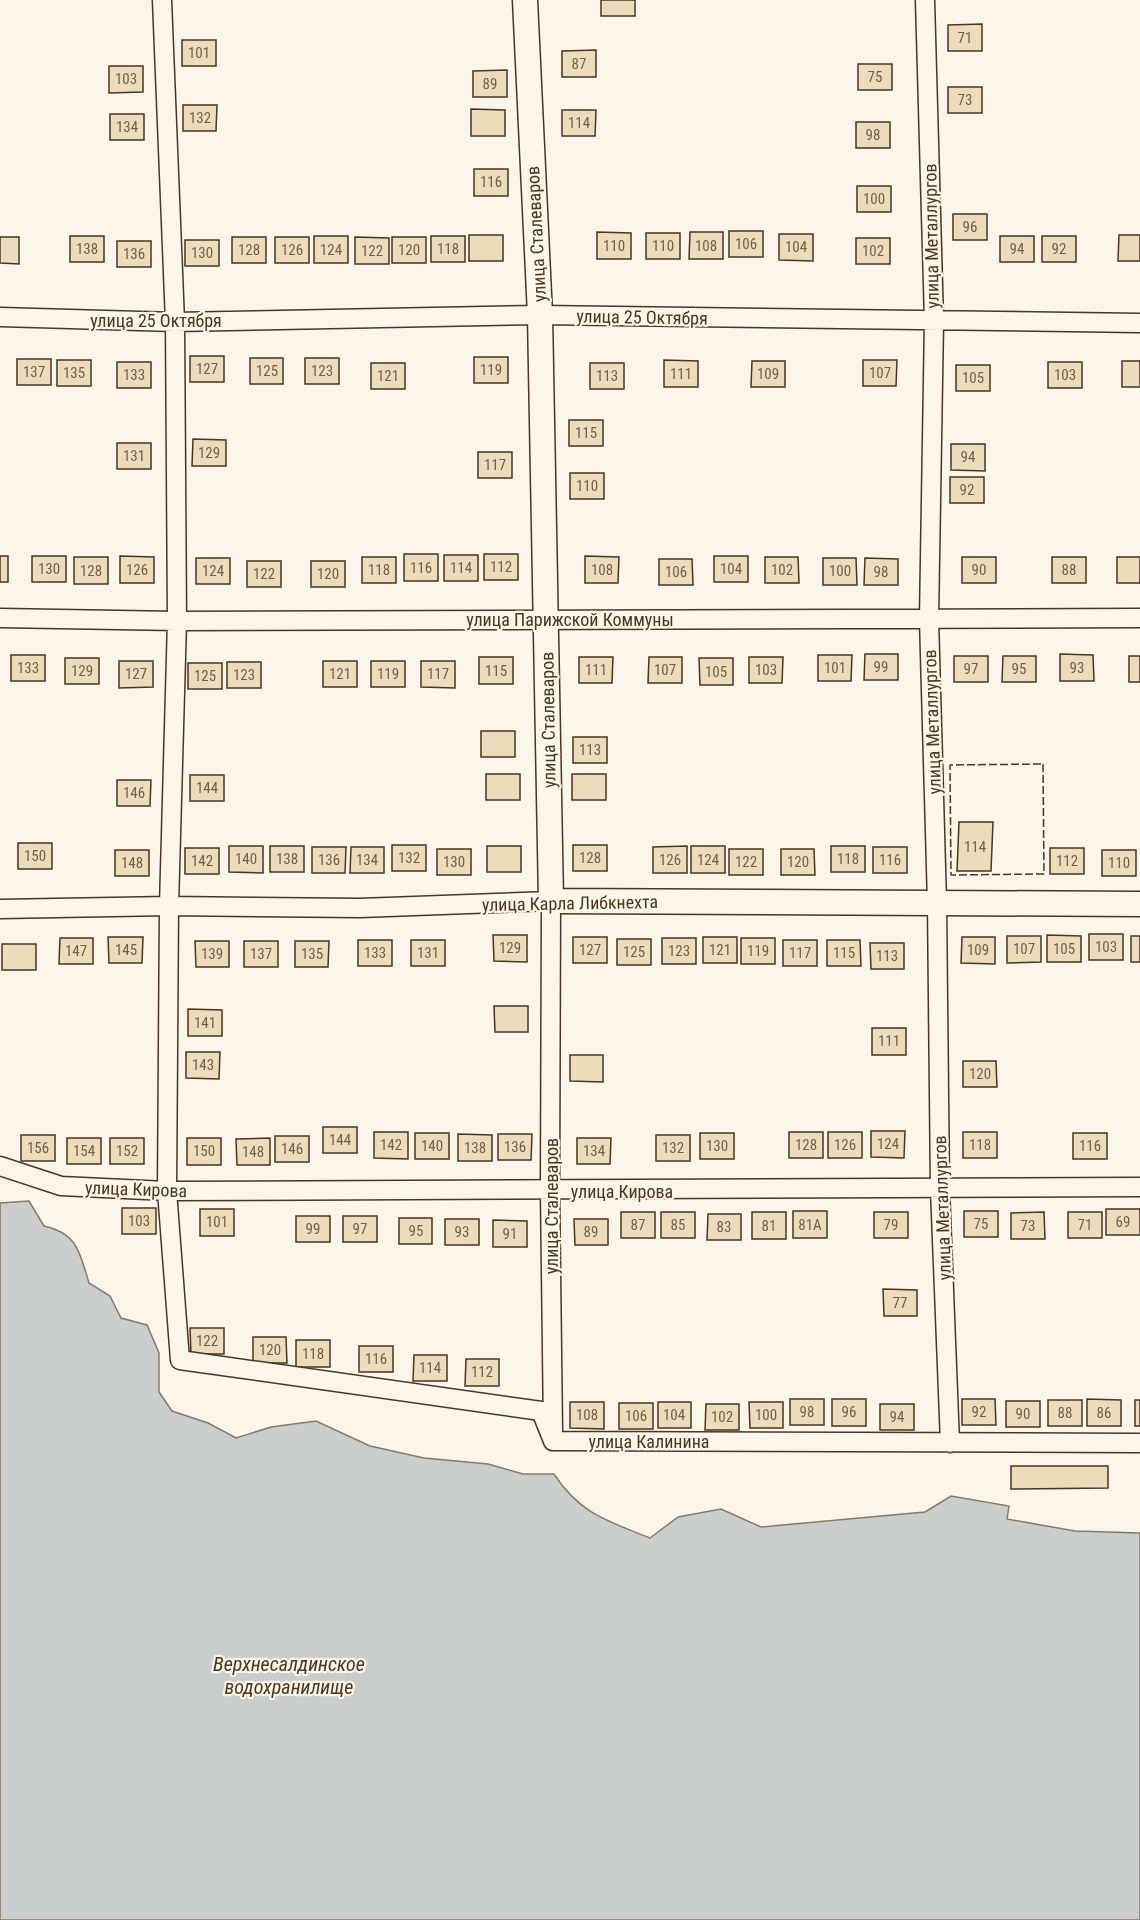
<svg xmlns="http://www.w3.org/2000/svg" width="1140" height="1920" viewBox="0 0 1140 1920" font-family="'Roboto Condensed',sans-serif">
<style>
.water{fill:#c9cecd;stroke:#887966;stroke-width:1.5}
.building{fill:#ecdcbc;stroke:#4a3520;stroke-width:1.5}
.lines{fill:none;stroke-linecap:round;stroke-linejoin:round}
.minor-casing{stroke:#4a3520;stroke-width:21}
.major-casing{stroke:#4a3520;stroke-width:27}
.minor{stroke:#fbf6e9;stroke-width:18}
.major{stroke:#fbf6e9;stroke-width:24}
.fence{stroke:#4a3520;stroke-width:1.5;stroke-dasharray:8 3;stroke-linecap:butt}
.labels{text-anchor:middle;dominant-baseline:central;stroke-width:4.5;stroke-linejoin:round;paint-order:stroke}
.number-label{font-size:15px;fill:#725f47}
.street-label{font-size:18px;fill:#4a3520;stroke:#fbf6e9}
.water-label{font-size:20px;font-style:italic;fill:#4a3520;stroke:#fbf6e9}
</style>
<rect width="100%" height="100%" fill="#fbf6e9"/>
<path class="water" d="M29,1201l15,25c34,7 36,28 45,57l21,13 11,22 26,7 12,28v39l13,19 36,12 28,15 35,-11 45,-6 54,25 54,12 64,6 35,10h31c26,40 54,47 96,64l28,-21 43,-8 40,18 164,-15 26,-16 58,10 -2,13 68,12 65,2v387h-1140v-717z"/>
<path class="building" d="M601,0h34v16h-34z
M982,24v27h-34v-26z
M182,40h34v26h-34z
M596,50v27h-34v-26z
M858,64h34v26h-34z
M109,66h34v26l-34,1z
M507,70v27h-34v-26z
M948,87h34v26h-34z
M183,105h34l-1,26h-33z
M471,109l34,1v26h-34z
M562,110h34l-1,26h-33z
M110,114h34v26h-34z
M856,122h34v26h-34z
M474,169h34v27h-34z
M857,186h34v26h-34z
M953,214h34v26h-34z
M729,231h34v26h-34z
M597,232l34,1v26h-34z
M690,232h33v27h-34z
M646,233h34v26h-34z
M779,234h34v27l-34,-1z
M469,235h34v26h-34z
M1119,235h21v26h-22z
M70,236h34v26h-34z
M314,236h34v27h-34z
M431,236h34v26h-34z
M1000,236h34v26h-34z
M1042,236h34v26h-34z
M0,237h19v27l-19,-1z
M232,237h34v26h-34z
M275,237h34v26h-34z
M355,237l34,1v26h-34z
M392,237h34v26h-34z
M856,238h34v26h-34z
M185,240h34v26h-34z
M117,241h34v26h-34z
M190,356h34v26h-34z
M474,357h34v26h-34z
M250,358h33v26h-33z
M305,358h34v26h-34z
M17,359h34v26h-34z
M57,360h34v26h-34z
M664,360l34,1v26h-34z
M863,360h34l-1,26h-33z
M752,361h33v26h-34z
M1122,361h18v26h-18z
M117,362h34v26h-34z
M1048,362h34v26h-34z
M371,363h34v26h-34z
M590,363h34v26h-34z
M956,365h34v26h-34z
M569,420h34v26h-34z
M193,439l33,1v26h-34z
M117,443h34v26h-34z
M951,444h34v27l-34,-1z
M478,452h34v26h-34z
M570,473h34v26h-34z
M950,477h34v26h-34z
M404,554h34v27h-34z
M484,554h34v26h-34z
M444,555h34v26h-34z
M0,556h8v26h-8z
M32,556h34v26h-34z
M120,556l34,1v26h-34z
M585,556l34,1 -1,26h-33z
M714,556h34v26h-34z
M74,557h34v27h-34z
M362,557h34v26h-34z
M765,557h33l1,26h-34z
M962,557h34v26h-34z
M1052,557h34v26h-34z
M1117,557h23v26h-23z
M196,558h34v26h-34z
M823,558h33l1,27h-34z
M865,558l33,1v26h-34z
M659,559h33l1,26h-34z
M247,561h34v26h-34z
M311,561h34v26h-34z
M865,654h33v26h-34z
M1060,654l33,1 1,26h-34z
M11,655h34v26h-34z
M818,655h34l-1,26h-33z
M954,656h34v26h-34z
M1003,656h33v26h-34z
M1129,656h11v26h-11z
M479,657h34v27h-34z
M579,657h34l-1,26h-33z
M649,657h33v26h-34z
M749,657h34l-1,26h-33z
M65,658h34v26h-34z
M699,658h34v27h-33z
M119,661h34v26l-34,1z
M323,661h34v26h-34z
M371,661h34v26h-34z
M421,661h34v27l-34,-1z
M227,662h34v26h-34z
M188,663h34v26h-34z
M481,731h34v26h-34z
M573,737h34v26h-34z
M486,774h34v26h-34z
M572,774h34v26h-34z
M190,775h34v26h-34z
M117,780h34l-1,26h-33z
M959,822h34l-2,49h-34z
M18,843h34v26h-34z
M392,845h34v26h-34z
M573,845h34v26h-34z
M229,846h34v27l-34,-1z
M270,846h34v26h-34z
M487,846h34v26h-34z
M687,846v27h-34v-26z
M691,846h34v27h-34z
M831,846h34v26h-34z
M312,847h34l-1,26h-33z
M351,847h33v26h-34z
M873,847h34v26h-34z
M185,848h34v26h-34z
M1050,848h34v26h-34z
M437,849h34v26h-34z
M729,849h34v26h-34z
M781,849h33l1,26h-34z
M115,850h34v26h-34z
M1102,850h34v26h-34z
M1089,934h34v26h-34z
M493,935h34v27l-33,-1z
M1047,935l34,1v26h-34z
M1007,936h34v26l-34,1z
M1131,936h9v26h-9z
M108,937h35l-1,26h-33z
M573,937h34v26h-34z
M703,937h34v26h-34z
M962,937h33v27l-34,-1z
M60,938h33v26h-34z
M662,938h34v26h-34z
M741,938h34v26h-34z
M617,939h34v26h-34z
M358,940h34v26h-34z
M411,940h34v26h-34z
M783,940h34v26h-34z
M827,940h33l1,26h-34z
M195,941h34v26h-33z
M244,941h34v26h-34z
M295,941h34l-1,26h-33z
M870,943h34v26h-33z
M2,944h34v26h-34z
M494,1006h34v26h-33z
M188,1009l34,1v26h-34z
M872,1028h34v27h-34z
M186,1052h34l-1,27 -33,-1z
M570,1055h33v27l-33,-1z
M963,1061h33l1,26h-34z
M323,1127h34v26h-34z
M871,1131h34l-1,27 -33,-1z
M374,1132h34v27l-34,-1z
M789,1132h34v26h-34z
M828,1132h34v26h-34z
M963,1132h34v26h-34z
M415,1133h34v26h-34z
M700,1133h34v26h-34z
M1073,1133h34v26h-34z
M458,1134l34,1v26h-34z
M498,1134h34l-1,26h-33z
M21,1135h34v26h-34z
M656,1135h34v26h-34z
M275,1136h34v26h-34z
M67,1138h34v26h-34z
M110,1138h34v26h-34z
M187,1138h34v27h-34z
M270,1138v27h-33l-1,-26z
M577,1138h34l-1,26h-33z
M122,1208h34v26h-34z
M200,1209h34v27h-34z
M1106,1209h34v26h-34z
M793,1211h34v27h-34z
M964,1211h34v26h-34z
M621,1212h34v26h-34z
M661,1212h34v26h-34z
M752,1212h34v27h-34z
M874,1212h34v26h-34z
M1044,1212l1,27h-34v-26z
M1068,1212h34v26h-34z
M708,1214h33v26h-34z
M296,1216h34v26h-34z
M343,1216h34v26h-34z
M399,1218h33v26h-33z
M445,1219h34v26h-34z
M574,1219h34v26h-33z
M493,1220l34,1v26h-34z
M883,1289l34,1v26h-33z
M190,1328h34v26h-33z
M253,1337h33l1,26h-34z
M296,1340h34v27h-34z
M359,1346h34v26h-34z
M414,1355h33v26h-34z
M466,1359h33v27h-34z
M790,1399h34v26h-34z
M832,1399h34v27h-34z
M962,1399h33l1,26h-34z
M1087,1399l34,1v26h-34z
M1048,1400h34v26h-34z
M1135,1400h5v26h-5z
M1006,1401h34v26h-34z
M570,1402h34v27l-34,-1z
M658,1402h33v26h-33z
M749,1402h34v26h-33z
M619,1403h34v26h-34z
M706,1404h33v26h-34z
M880,1404h34v26h-34z
M1011,1466h97v22l-97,1z"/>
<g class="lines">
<defs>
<path id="minor" d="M162,0l13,322 2,299 -8,285 -2,285 13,169 361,51 12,30 587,2
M925,0l9,321 -5,298 8,284 3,286 10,254
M0,317l175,5 365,-7 600,8
M0,618l177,3 963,-3
M0,909l169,-3 191,2 191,-7 -1,290 3,240
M0,1166l61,20 106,5 973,-4"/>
<path id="major" d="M525,0l15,315 11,586 589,3"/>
</defs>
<use href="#minor" class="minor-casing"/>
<use href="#major" class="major-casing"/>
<use href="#minor" class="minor"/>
<use href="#major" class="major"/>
<path class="fence" d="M1043,764l1,110 -93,1 -1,-110z"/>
</g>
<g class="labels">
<g class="number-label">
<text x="965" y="38">71</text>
<text x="199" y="53">101</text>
<text x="579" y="64">87</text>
<text x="875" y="77">75</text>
<text x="126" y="79">103</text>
<text x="490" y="84">89</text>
<text x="965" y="100">73</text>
<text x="200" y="118">132</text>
<text x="579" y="123">114</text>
<text x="127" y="127">134</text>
<text x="873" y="135">98</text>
<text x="491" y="182">116</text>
<text x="874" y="199">100</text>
<text x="970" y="227">96</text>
<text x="746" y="244">106</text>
<text x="614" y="246">110</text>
<text x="663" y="246">110</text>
<text x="706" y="246">108</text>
<text x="796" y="247">104</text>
<text x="87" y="249">138</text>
<text x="448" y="249">118</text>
<text x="1017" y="249">94</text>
<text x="1059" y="249">92</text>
<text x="249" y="250">128</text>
<text x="292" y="250">126</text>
<text x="331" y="250">124</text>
<text x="409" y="250">120</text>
<text x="372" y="251">122</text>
<text x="873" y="251">102</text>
<text x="202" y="253">130</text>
<text x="134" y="254">136</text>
<text x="207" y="369">127</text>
<text x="491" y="370">119</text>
<text x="267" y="371">125</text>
<text x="322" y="371">123</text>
<text x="34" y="372">137</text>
<text x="74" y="373">135</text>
<text x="880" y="373">107</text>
<text x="681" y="374">111</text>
<text x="768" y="374">109</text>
<text x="134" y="375">133</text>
<text x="1065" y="375">103</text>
<text x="388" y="376">121</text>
<text x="607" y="376">113</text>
<text x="973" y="378">105</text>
<text x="586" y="433">115</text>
<text x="209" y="453">129</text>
<text x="134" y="456">131</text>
<text x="968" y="457">94</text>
<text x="495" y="465">117</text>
<text x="587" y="486">110</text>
<text x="967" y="490">92</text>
<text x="501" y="567">112</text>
<text x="421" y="568">116</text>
<text x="461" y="568">114</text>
<text x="49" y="569">130</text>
<text x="731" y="569">104</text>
<text x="137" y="570">126</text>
<text x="379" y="570">118</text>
<text x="602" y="570">108</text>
<text x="782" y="570">102</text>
<text x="979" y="570">90</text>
<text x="1069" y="570">88</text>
<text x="91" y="571">128</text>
<text x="213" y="571">124</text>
<text x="840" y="571">100</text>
<text x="676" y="572">106</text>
<text x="881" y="572">98</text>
<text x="264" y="574">122</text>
<text x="328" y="574">120</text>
<text x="881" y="667">99</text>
<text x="28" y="668">133</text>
<text x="835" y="668">101</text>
<text x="1077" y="668">93</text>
<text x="971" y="669">97</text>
<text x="1019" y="669">95</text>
<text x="596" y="670">111</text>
<text x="665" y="670">107</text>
<text x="766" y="670">103</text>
<text x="82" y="671">129</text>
<text x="496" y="671">115</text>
<text x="716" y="672">105</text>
<text x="136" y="674">127</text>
<text x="340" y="674">121</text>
<text x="388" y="674">119</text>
<text x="438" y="674">117</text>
<text x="244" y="675">123</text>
<text x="205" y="676">125</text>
<text x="590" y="750">113</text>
<text x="207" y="788">144</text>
<text x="134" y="793">146</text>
<text x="975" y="847">114</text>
<text x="35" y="856">150</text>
<text x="409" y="858">132</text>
<text x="590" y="858">128</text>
<text x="246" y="859">140</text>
<text x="287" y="859">138</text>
<text x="848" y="859">118</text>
<text x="329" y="860">136</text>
<text x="367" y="860">134</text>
<text x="670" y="860">126</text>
<text x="708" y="860">124</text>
<text x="890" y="860">116</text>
<text x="202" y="861">142</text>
<text x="1067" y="861">112</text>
<text x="454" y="862">130</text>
<text x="746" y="862">122</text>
<text x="798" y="862">120</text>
<text x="132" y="863">148</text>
<text x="1119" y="863">110</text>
<text x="1106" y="947">103</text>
<text x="510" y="948">129</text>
<text x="1024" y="949">107</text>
<text x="1064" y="949">105</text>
<text x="126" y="950">145</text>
<text x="590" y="950">127</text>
<text x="720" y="950">121</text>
<text x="978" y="950">109</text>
<text x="76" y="951">147</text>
<text x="679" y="951">123</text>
<text x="758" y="951">119</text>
<text x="634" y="952">125</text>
<text x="375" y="953">133</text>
<text x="428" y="953">131</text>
<text x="800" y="953">117</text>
<text x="844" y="953">115</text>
<text x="212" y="954">139</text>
<text x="261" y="954">137</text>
<text x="312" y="954">135</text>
<text x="887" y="956">113</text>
<text x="205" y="1023">141</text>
<text x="889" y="1041">111</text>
<text x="203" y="1065">143</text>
<text x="980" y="1074">120</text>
<text x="340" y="1140">144</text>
<text x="888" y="1144">124</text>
<text x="391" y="1145">142</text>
<text x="806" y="1145">128</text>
<text x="845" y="1145">126</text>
<text x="980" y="1145">118</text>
<text x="432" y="1146">140</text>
<text x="717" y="1146">130</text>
<text x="1090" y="1146">116</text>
<text x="515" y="1147">136</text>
<text x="38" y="1148">156</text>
<text x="475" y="1148">138</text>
<text x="673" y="1148">132</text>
<text x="292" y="1149">146</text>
<text x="84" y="1151">154</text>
<text x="127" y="1151">152</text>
<text x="204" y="1151">150</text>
<text x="594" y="1151">134</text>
<text x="253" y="1152">148</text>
<text x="139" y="1221">103</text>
<text x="217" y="1222">101</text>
<text x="1123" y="1222">69</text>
<text x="981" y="1224">75</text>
<text x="638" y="1225">87</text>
<text x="678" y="1225">85</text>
<text x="810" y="1225">81А</text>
<text x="891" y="1225">79</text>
<text x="1085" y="1225">71</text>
<text x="769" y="1226">81</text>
<text x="1028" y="1226">73</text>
<text x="724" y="1227">83</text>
<text x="313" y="1229">99</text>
<text x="360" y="1229">97</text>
<text x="416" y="1231">95</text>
<text x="462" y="1232">93</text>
<text x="591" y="1232">89</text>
<text x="510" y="1234">91</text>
<text x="900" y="1303">77</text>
<text x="207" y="1341">122</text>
<text x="270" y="1350">120</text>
<text x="313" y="1354">118</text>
<text x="376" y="1359">116</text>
<text x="430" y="1368">114</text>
<text x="482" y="1372">112</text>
<text x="807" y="1412">98</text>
<text x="849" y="1412">96</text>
<text x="979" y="1412">92</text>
<text x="1065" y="1413">88</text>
<text x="1104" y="1413">86</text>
<text x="1023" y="1414">90</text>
<text x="587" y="1415">108</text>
<text x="674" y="1415">104</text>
<text x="766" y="1415">100</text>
<text x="636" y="1416">106</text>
<text x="722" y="1417">102</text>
<text x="897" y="1417">94</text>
</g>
<g class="street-label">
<text transform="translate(536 234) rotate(-93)">улица Сталеваров</text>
<text transform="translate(931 236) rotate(-91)">улица Металлургов</text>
<text transform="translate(642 317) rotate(1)">улица 25 Октября</text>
<text x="156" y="320">улица 25 Октября</text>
<text x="570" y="619">улица Парижской Коммуны</text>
<text transform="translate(548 720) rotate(-91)">улица Сталеваров</text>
<text transform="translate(932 722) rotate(-92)">улица Металлургов</text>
<text transform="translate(570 903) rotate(-1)">улица Карла Либкнехта</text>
<text transform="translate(136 1189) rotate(2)">улица Кирова</text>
<text x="622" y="1191">улица Кирова</text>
<text transform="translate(551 1206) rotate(-90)">улица Сталеваров</text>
<text transform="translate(942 1208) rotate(-92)">улица Металлургов</text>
<text x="649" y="1441">улица Калинина</text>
</g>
<g class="water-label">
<text x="289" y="1664">Верхнесалдинское<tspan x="289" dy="23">водохранилище</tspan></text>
</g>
</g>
</svg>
